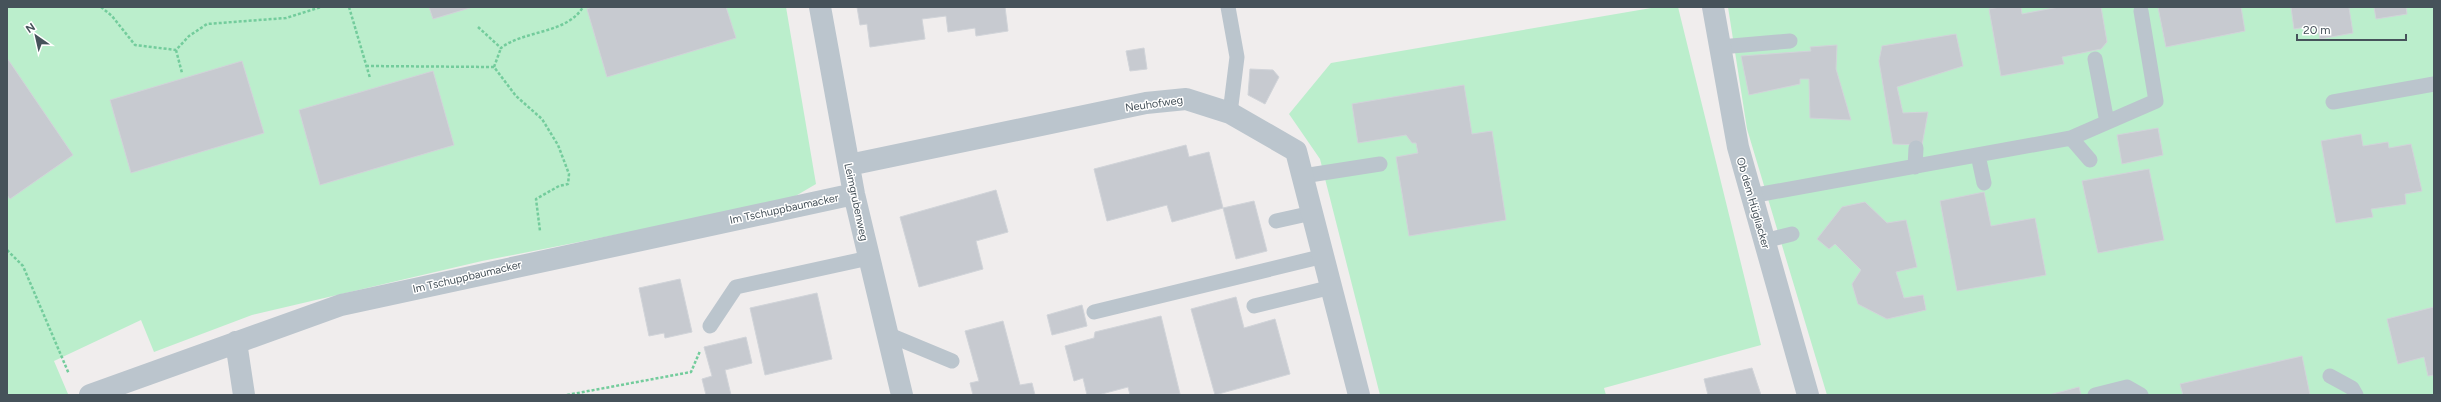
<svg xmlns="http://www.w3.org/2000/svg" width="2441" height="402" viewBox="0 0 2441 402" font-family="Figtree,sans-serif">
<style>
.green{fill:#bec}
.building{fill:#c7cad0;stroke:#d1d4d9}
.lines{fill:none;stroke-linecap:round;stroke-linejoin:round}
.path{stroke:#73cc9c;stroke-width:2.5;stroke-dasharray:3 2;stroke-linecap:butt}
.service{stroke:#bbc5cd;stroke-width:15}
.minor{stroke:#bbc5cd;stroke-width:22}
.labels{text-anchor:middle;dominant-baseline:central;stroke-width:3;stroke-linejoin:round;paint-order:stroke}
.street-label{font-size:11px;fill:#46525a;stroke:#fff}
</style>
<rect width="100%" height="100%" fill="#f0eded"/>
<path class="green" d="M7,7h779l30,177 -29,17 -305,60 -230,54 -98,37 -13,-32 -87,41 14,33 -61,1z
M1657,7h21l83,338 -157,43 2,7h-226l-60,-236 -31,-45 42,-51z
M1728,7h706v388h-607l-80,-266z"/>
<path class="building" d="M429,7h44l-40,12z
M592,7h134l10,31 -129,39 -20,-68z
M857,7h148l3,24 -32,5 -1,-8 -27,4 -2,-16 -24,3 3,20 -55,8 -3,-23 -7,1z
M2000,7h21l1,7 37,-7h42l6,35 -6,7 -39,8 2,7 -63,12 -12,-67z
M2158,7h83l4,24 -79,16z
M2291,7h67l-9,1 4,25 -33,6 -3,-14 -23,4z
M2374,7h32l1,7 -31,5z
M1956,34l7,32 -66,21 6,26 25,-1 -6,33 -29,-1 -14,-83 3,-15z
M1837,45l-1,24 15,51 -41,-2 -1,-39h-9v5l-51,11 -8,-39 70,-5 -1,-4z
M1144,48l3,21 -17,2 -4,-20z
M7,58l66,97 -63,44 -3,-4z
M242,61l22,72 -133,40 -21,-73z
M1250,69l23,1 6,7 -14,27 -17,-9z
M433,71l21,74 -134,40 -21,-75z
M1464,85l8,49 20,-3 14,89 -97,16 -13,-79 22,-4 -2,-10h-4l-6,-8 -48,8 -6,-39z
M2158,128l5,27 -41,9 -5,-29z
M2361,134l2,12 25,-4 1,6 22,-4 11,47 -17,3 1,10 -35,5 2,8 -37,6 -15,-82z
M1186,145l3,12 20,-5 14,56 -51,14 -5,-17 -60,16 -13,-52z
M2149,169l15,71 -66,13 -16,-72z
M996,190l12,42 -32,9 7,28 -64,18 -19,-70z
M1984,192l7,34 44,-8 11,57 -89,16 -17,-90z
M1254,201l13,50 -31,8 -13,-51z
M1865,202l22,21 19,-3 11,47 -21,5 8,26 19,-3 3,15 -39,9 -29,-15 -6,-20 9,-14 -26,-26 -6,5 -12,-10 25,-32z
M680,279l12,53 -27,6 -1,-5 -15,3 -10,-48z
M817,293l15,66 -67,16 -15,-67z
M1236,297l8,31 31,-9 15,55 -75,21 -24,-86z
M1082,305l5,21 -35,9 -5,-20z
M2434,307v68l-6,1 -4,-19 -26,7 -11,-45z
M1161,316l19,78 -50,1 -2,-8 -30,8h-11l-4,-17 -9,3 -9,-35 29,-8 1,-6z
M1003,321l17,64 12,-2 3,12h-62l-3,-12 9,-2 -14,-50z
M746,337l6,26 -27,7 6,25h-25l-4,-16 10,-3 -8,-29z
M2302,356l8,39h-127l-3,-11z
M1752,368l9,27h-53l-4,-16z
M2079,387l2,8h-32z"/>
<g class="lines">
<path class="path" d="M101,7l11,9 23,29 41,5 13,-14 18,-12 79,-6 35,-11
M349,7l21,71
M478,27l23,21c23,-18 66,-14 82,-41
M176,50l6,23
M366,66l128,1 22,29 26,23 16,26 11,29 -1,10 -9,2 -23,13 4,32
M494,67l7,-19
M7,250l16,16 46,108
M567,395l124,-23 9,-21"/>
<path class="service" d="M1228,7l9,50 -7,56
M1720,47l70,-6
M2095,59l12,63
M2333,102l101,-18
M2071,138l19,22
M1978,155l6,28
M1915,167l1,-19
M1303,176l77,-12
M1751,196l320,-58 85,-37 -15,-90
M1276,221l36,-8
M1764,241l28,-7
M1254,306l78,-19
M1094,312l230,-56
M710,326l26,-39 133,-29
M887,334l65,27
M2330,376l22,12 4,7
M2095,395l32,-8 14,8"/>
<path class="minor" d="M820,7l34,187 48,201
M1713,7l25,140 70,248
M849,165l297,-62 40,-4 44,14 66,38 63,244
M236,342l8,53
M90,395l251,-90 513,-111"/>
</g>
<g class="labels">
<g class="street-label">
<text transform="translate(1154 104) rotate(-8)">Neuhofweg</text>
<text transform="translate(856 202) rotate(78)">Leimgrubenweg</text>
<text transform="translate(1753 203) rotate(74)">Ob dem Hügliacker</text>
<text transform="translate(784 209) rotate(-12)">Im Tschuppbaumacker</text>
<text transform="translate(467 277) rotate(-13)">Im Tschuppbaumacker</text>
</g>
</g>
<rect width="2441" height="402" fill="none" stroke="#46525a" stroke-width="16"/>
<g transform="translate(36 36) rotate(326)" stroke="#ffffff" stroke-width="3" paint-order="stroke">
<path d="M0-3L7 15L0 10L-7 15Z" fill="#46525a"/>
<text y="-6" font-size="11" font-weight="bold" text-anchor="middle" fill="#46525a">N</text>
</g>
<path d="M2297 34v6h109v-6" fill="none" stroke="#46525a" stroke-width="2"/>
<text x="2303" y="34" font-size="12" fill="#46525a" stroke="#ffffff" stroke-width="3" paint-order="stroke">20 m</text>
</svg>
